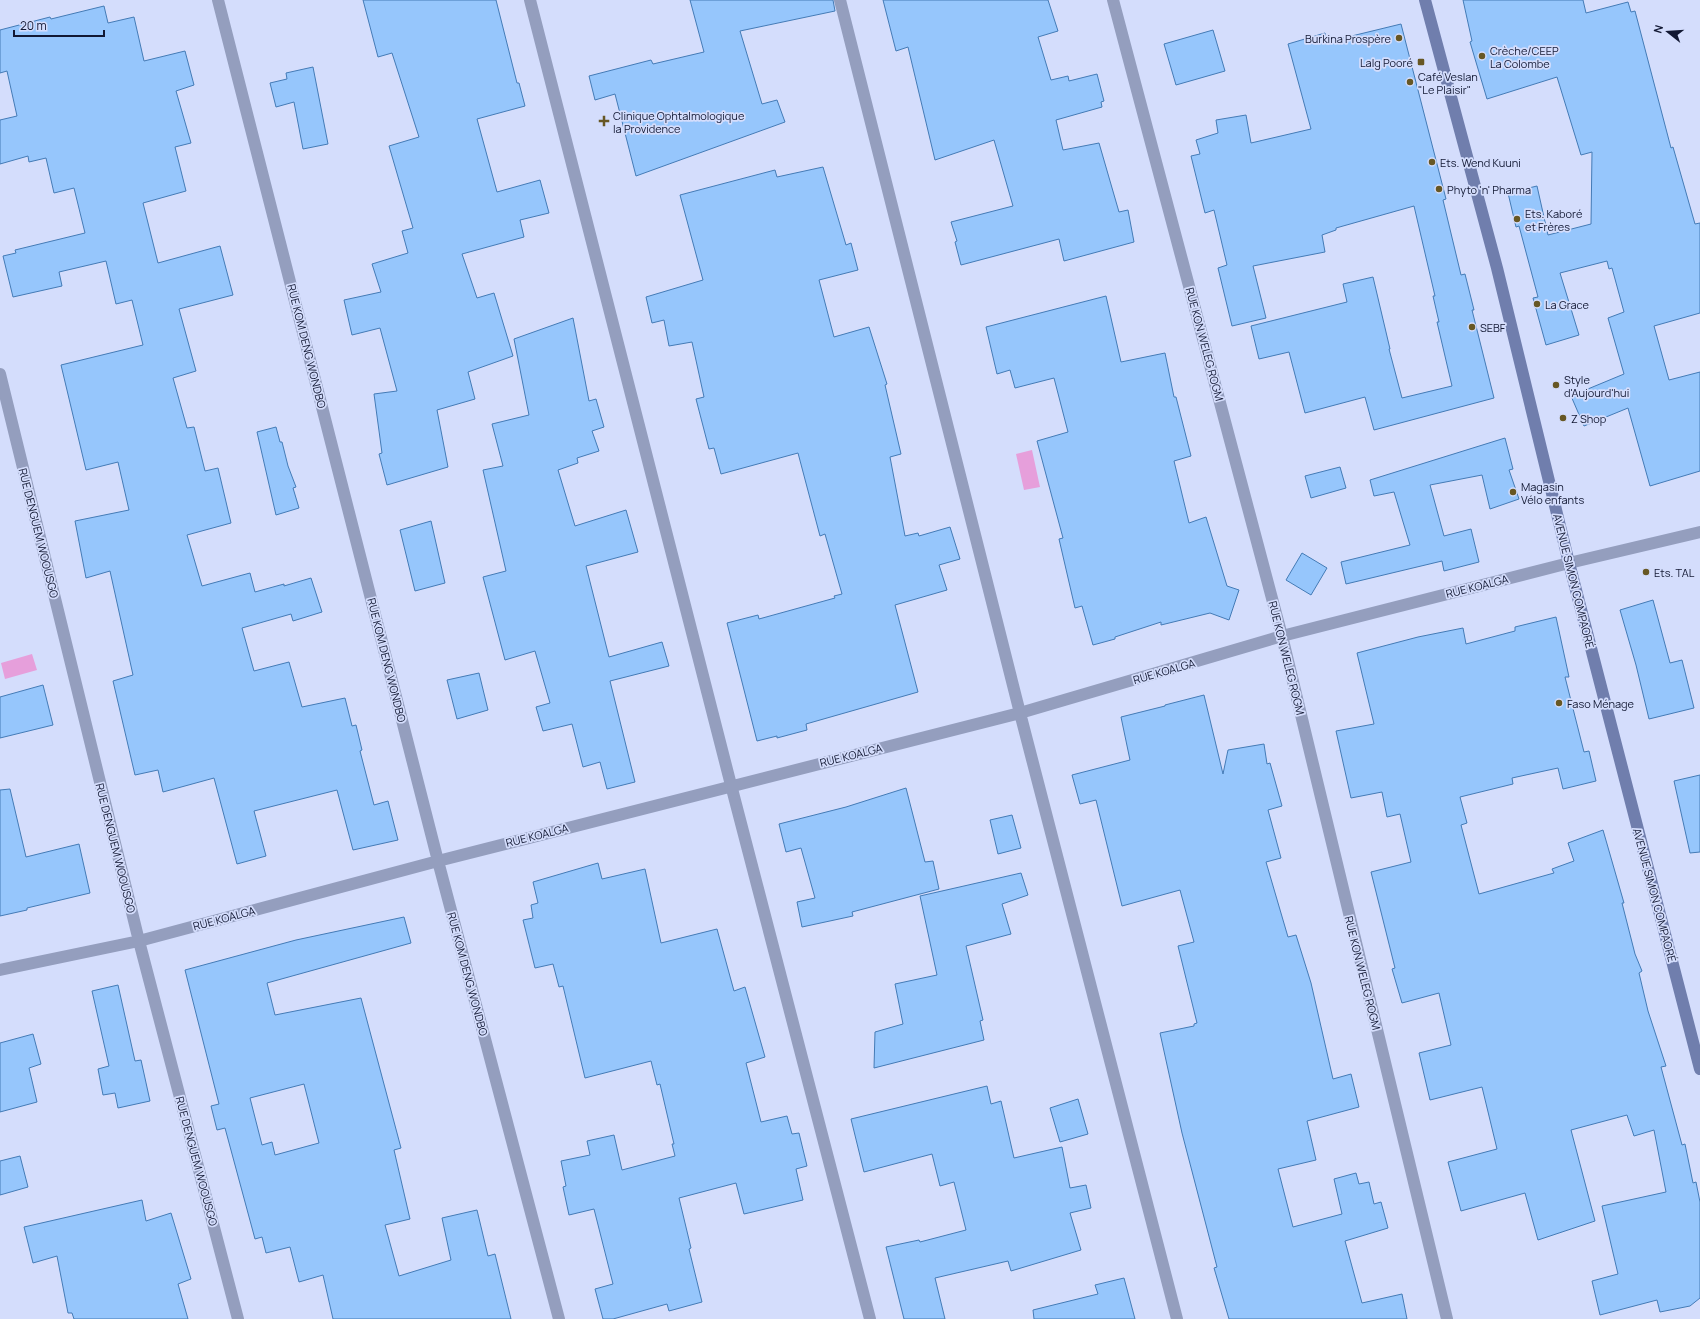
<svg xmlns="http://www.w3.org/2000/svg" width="1700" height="1319" viewBox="0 0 1700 1319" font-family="Manrope,sans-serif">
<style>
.water{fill:#e69fdb}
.building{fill:#96c6fc;stroke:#447bb6;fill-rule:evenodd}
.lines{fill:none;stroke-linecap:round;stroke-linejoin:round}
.street{stroke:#949ebe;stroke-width:12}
.secondary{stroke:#707ead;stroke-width:12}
.poi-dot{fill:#675724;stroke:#d4ddfc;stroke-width:1.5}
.labels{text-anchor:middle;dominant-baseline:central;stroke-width:3.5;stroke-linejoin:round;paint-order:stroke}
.poi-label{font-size:11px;fill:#121833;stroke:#d4ddfc;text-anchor:start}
.street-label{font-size:11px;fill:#121833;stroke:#d4ddfc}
</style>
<rect width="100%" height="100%" fill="#d4ddfc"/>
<path class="water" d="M1032,450l8,37 -16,3 -8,-36z
M32,654l5,16 -32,9 -4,-16z"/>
<path class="building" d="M363,0h133l21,83h2l6,23 -48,13 20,73 43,-12 9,33 -29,7 4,17 -62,17 15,44 17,-5 19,63 -45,16 7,27 -38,11 11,57 -61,18 -8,-31 3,-1 -8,-59 23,-3 -17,-63 -28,7 -8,-35 37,-8 -9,-28 36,-11 -6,-22 11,-3 -24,-82 30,-9 -27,-84 -14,4z
M690,0h143l2,11 -95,20 22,73 15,-4 8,22 -149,54 -21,-82 -20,6 -6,-24 62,-16 2,4 51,-12z
M883,0h165l10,31 -20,6 13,43 17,-4 1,5 28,-7 7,27 -3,1 1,5 -46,13 7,30 36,-7 20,69 9,-2 6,32 -70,19 -5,-22 -98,26 -6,-23 2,-1 -6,-19 62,-16 -19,-66 -59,20 -27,-113 -12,4z
M1463,0h120l3,13 42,-11 3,10 4,-1 36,137 2,-1 22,77 5,-1v90l-46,13 15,54 31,-8v99l-50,15 -22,-78 -44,18 -13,-30 53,-22 -16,-56 16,-6 -12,-44 -3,1 -2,-8 -47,12 19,62 -33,10 -13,-47 5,-1 -19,-71 -3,1 -8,-34 29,-7 11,49 43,-11 1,-72 -11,3 -24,-78 -70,22 -17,-57 2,-1z
M104,6l4,17 26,-6 10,44 41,-10 9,34 -18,6 15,52 -16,4 11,44 -43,12 15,60 62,-17 13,49 -54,14 17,62 -23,7 14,50 7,-1 11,44 13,-3 13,55 -44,12 15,51 48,-13 5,19 29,-8v2l27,-8 11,34 -29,9 -2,-7 -49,14 12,43 35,-9 13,45 43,-9 7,28 4,-1 6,25 -2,1 14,54 14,-4 10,39 -45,10 -16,-60 -83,21 12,45 -29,8 -23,-86 -51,14 -5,-22 -23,5 -22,-94 20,-6 -23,-104 -24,7 -11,-57 54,-11 -11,-48 -32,8 -25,-105 82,-20 -11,-45 -16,4 -10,-43 -47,11 3,14 -49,11 -10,-41 13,-3 -1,-3 70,-17 -11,-45 -20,5 -8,-35 -17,4 -1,-6 -28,8v-44l17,-4 -10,-45 -7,2v-43l50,-13 1,2z
M1401,24l45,175 -3,1 18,75 4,-1 9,36h-2l22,88 -120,32 -9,-33 -60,16 -16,-61 -30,7 -8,-33 96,-24 -4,-18 30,-7 17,72h-1l13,49 50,-12 -15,-64h2l-6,-26h2l-21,-90 -78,22v2l-14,5 3,17 -72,14 13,52 -34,8 -14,-58 9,-3 -13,-55 -9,3 -14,-57 9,-2 -4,-14 22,-7 -2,-13 30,-5 5,28 60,-14 -23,-85 37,-11 2,9z
M1213,30l12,41 -49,14 -12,-41z
M313,67l15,77 -25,5 -9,-47 -18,5 -6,-24 17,-4 -1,-6z
M823,167l23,78 5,-2 7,27 -39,10 15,57 35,-10 18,57 -2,1 16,69 -11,3 15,79 13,-3 1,3 31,-9 10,32 -21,6 8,25 -52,15 23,87 -112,32 1,6 -30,8v-2l-20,5 -30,-118 31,-8 1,4 76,-21 -1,-2 8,-2 -17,-60 -5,2 -22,-83 -77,21 -7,-26 -5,1 -13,-50 8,-2 -12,-55 -23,4 -5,-26 -12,3 -6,-26 57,-17 -23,-85 95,-25 2,7z
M1106,296l15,66 44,-9 9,44h2l15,59 -17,5 15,62 17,-6 21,69 12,4 -10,30 -19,-7 -49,12v-3l-46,15v2l-22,6 -11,-39 -7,2 -16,-69 4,-1 -26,-97 31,-9 -14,-54 -39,10 -5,-18 -13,4 -11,-47z
M573,318l16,83 7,-2 8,28 -12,4 7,20 -22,7 1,5 -20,7 17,56 51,-16 12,42 -52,14 23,91 53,-15 7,24 -59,15 25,101 -28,7 -7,-27 -17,5 -11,-43 -29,7 -7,-24 14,-4 -15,-52 -30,9 -22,-83 23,-6 -23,-101 20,-4 -11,-42 37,-9 -15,-76z
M276,427l4,15h2l6,24 8,21 -3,1 6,20 -23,7 -19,-83z
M1505,438l8,31 -4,1 10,29 -29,10 -8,-34 -52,10 14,51 27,-7 8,33 -35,9 -2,-10 -96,23 -5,-22 69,-17 -16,-53 -20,4 -4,-16z
M1340,467l6,21 -35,10 -6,-22z
M431,521l14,62 -30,8 -15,-61z
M1302,553l25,15 -16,27 -25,-15z
M1653,600l17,63 12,-3 12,48 -45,11 -13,-54 -16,-55z
M1556,617l13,60h-4l19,75 5,-1 7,30 -33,8 -5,-21 -46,10 1,6 -53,13 7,26 -6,2 18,69 75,-21 -2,-4 22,-8 -6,-18 35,-13 21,73h-2l13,51 7,17 -3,2 9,38 18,55 -5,1 21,78 3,-1 8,39 3,-1 4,20v96l-10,8 -30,6 -3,-12 -57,15 -8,-34 26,-7 -16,-68 64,-14 -12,-62 -20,6 -7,-21 -56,15 24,91 -57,19 -13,-47 -64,18 -13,-49 49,-13 -15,-62 -52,13 -11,-47 32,-8 -12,-52 -37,10 -10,-34 3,-1 -24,-96 40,-10 -11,-48 -13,3 -5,-25 -31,6 -15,-67 38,-7 -17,-71 61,-16 45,-9 3,16 49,-13v-4z
M479,673l9,37 -31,9 -10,-39z
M43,685l10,40 -53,13v-41z
M1204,695l19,79 5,-24 36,-6 3,20 3,-1 12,43 -14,4 13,48 -15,4 22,75 8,-2 15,48 22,96 18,-5 8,33 -52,14 9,39 -38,9 15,58 49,-13 -8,-35 22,-6 3,11 10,-2 5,22 7,-2 7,26 -43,13 17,62 40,-9 5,25h-178l-15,-51 3,-1 -35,-134 -22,-100 34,-7v-2l3,-1 -19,-77 16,-4 -14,-52 -58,16 -26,-106 -16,4 -8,-29 58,-15 -9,-43 44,-11v-1z
M1700,775v77l-10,1 -16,-72z
M906,788l19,74 8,-1 6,28 -87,23 1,4 -51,11 -5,-25 18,-4 -14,-50 -15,4 -7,-28 67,-17z
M10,789l16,68 53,-13 11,49 -63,15v2l-27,6v-126z
M1012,815l9,33 -23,6 -8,-34z
M598,863l4,16 43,-10 16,74 56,-14 17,62 11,-4 20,70 -19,6 15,59 26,-6 5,18 7,-1 8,33 -11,3 7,31 -59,14 -8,-31 -57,15 12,50 -2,1 13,53 -33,9 -2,-7 -54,15h-10l-8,-30 18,-5 -19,-75 -25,6 -6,-28 3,-1 -5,-25 29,-6 -3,-14 27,-6 8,35 53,-14 -3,-12h2l-14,-60 -3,1 -6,-24 -66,17 -22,-92 -4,1 -6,-23 -18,4 -12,-48 10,-2 -2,-13 7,-2 -5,-21z
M1021,873l7,22 -26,9 9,30 -45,12 17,74 -3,1 4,19 -110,28 1,-36 28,-8 -8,-40 42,-9 -17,-79z
M404,917l7,26 -144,40 8,32 86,-17 40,150 -7,2 16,69 -25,6 14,51 52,-16 -9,-42 35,-8 11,46 7,-2 16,65h-178l-10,-44 -24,7 -9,-35 -24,6 -4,-16 -7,2 -30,-111 -8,2 -6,-24 8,-2 -34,-134 111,-30zM304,1084l15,59 -44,12 -3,-13 -10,3 -12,-47z
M118,985l17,76 6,-1 9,41 -32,7 -3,-15 -12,2 -5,-26 11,-3 -17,-75z
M33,1034l8,30 -12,4 8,34 -37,10v-69z
M987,1086l4,18 10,-3 13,57 48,-11 8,41 16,-3 5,23 -21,5 11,37 -70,21 -3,-10 -73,17 10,41h-41l-18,-72 33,-7 1,2 46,-12 -12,-48 -14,4 -8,-32 -68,18 -13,-53z
M1078,1099l10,35 -28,8 -10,-34z
M20,1156l8,31 -28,8v-34z
M142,1200l4,21 25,-8 20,66 -13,5 10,35h-114l-2,-6h-4l-11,-57 -24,7 -9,-36z
M1124,1278l11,41h-101l-1,-9 65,-16 -3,-9z"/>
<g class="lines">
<path class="street" d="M218,0l220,861 121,458
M530,0l201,785 139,534
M840,0l180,713 157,606
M1113,0l169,636 165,683
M0,374l139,567 99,378
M0,970l139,-29 299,-80 582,-148 262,-77 287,-73 131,-31"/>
<path class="secondary" d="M1425,0l72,268 72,295 131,506"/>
</g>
<g class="poi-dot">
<circle cx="1399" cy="38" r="4"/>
<circle cx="1482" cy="56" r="4"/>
<rect x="1417" y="58" width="8" height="8" rx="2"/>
<circle cx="1410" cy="82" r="4"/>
<path d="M602 115h4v4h4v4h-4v4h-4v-4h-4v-4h4z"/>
<circle cx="1432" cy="162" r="4"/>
<circle cx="1439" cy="189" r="4"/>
<circle cx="1517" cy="219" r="4"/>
<circle cx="1537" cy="304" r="4"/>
<circle cx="1472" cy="327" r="4"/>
<circle cx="1556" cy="385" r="4"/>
<circle cx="1563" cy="418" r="4"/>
<circle cx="1513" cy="492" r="4"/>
<circle cx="1646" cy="572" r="4"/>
<circle cx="1559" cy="703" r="4"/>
</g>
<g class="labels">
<g class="poi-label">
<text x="1391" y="38" text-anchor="end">Burkina Prospère</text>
<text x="1490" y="50">Crèche/CEEP<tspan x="1490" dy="13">La Colombe</tspan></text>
<text x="1413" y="62" text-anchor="end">Lalg Pooré</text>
<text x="1418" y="76">Café Veslan<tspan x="1418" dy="13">"Le Plaisir"</tspan></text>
<text x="613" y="115">Clinique Ophtalmologique<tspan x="613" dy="13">la Providence</tspan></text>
<text x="1440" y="162">Ets. Wend Kuuni</text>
<text x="1447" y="189">Phyto 'n' Pharma</text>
<text x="1525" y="213">Ets. Kaboré<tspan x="1525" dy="13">et Frères</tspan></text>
<text x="1545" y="304">La Grace</text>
<text x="1480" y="327">SEBF</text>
<text x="1564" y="379">Style<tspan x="1564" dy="13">d'Aujourd'hui</tspan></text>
<text x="1571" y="418">Z Shop</text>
<text x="1521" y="486">Magasin<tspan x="1521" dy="13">Vélo enfants</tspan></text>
<text x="1654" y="572">Ets. TAL</text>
<text x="1567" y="703">Faso Ménage</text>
</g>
<g class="street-label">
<text transform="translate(1205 344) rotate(75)">RUE KON WELEG ROGM</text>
<text transform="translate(307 346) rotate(76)">RUE KOM DENG WONDBO</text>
<text transform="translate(39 533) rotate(76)">RUE DENGUEM WOOUSGO</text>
<text transform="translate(1574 581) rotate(76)">AVENUE SIMON COMPAORÉ</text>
<text transform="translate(1477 586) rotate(-14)">RUE KOALGA</text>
<text transform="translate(1287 658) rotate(76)">RUE KON WELEG ROGM</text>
<text transform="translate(387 660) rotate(76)">RUE KOM DENG WONDBO</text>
<text transform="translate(1164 671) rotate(-16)">RUE KOALGA</text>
<text transform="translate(851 755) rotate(-14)">RUE KOALGA</text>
<text transform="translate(537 835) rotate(-14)">RUE KOALGA</text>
<text transform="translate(116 848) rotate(76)">RUE DENGUEM WOOUSGO</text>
<text transform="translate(1655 895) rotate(75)">AVENUE SIMON COMPAORÉ</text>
<text transform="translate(224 918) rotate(-15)">RUE KOALGA</text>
<text transform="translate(1363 973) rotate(76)">RUE KON WELEG ROGM</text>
<text transform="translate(468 974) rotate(75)">RUE KOM DENG WONDBO</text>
<text transform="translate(197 1161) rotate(75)">RUE DENGUEM WOOUSGO</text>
</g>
</g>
<g transform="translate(1668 32) rotate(287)" stroke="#d4ddfc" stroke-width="3" paint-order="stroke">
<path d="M0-3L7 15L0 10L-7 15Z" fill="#121833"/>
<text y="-6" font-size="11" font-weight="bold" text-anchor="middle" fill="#121833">N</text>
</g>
<path d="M14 30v6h90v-6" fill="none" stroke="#121833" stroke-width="2"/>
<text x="20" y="30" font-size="12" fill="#121833" stroke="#d4ddfc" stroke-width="3" paint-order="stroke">20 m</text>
</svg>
